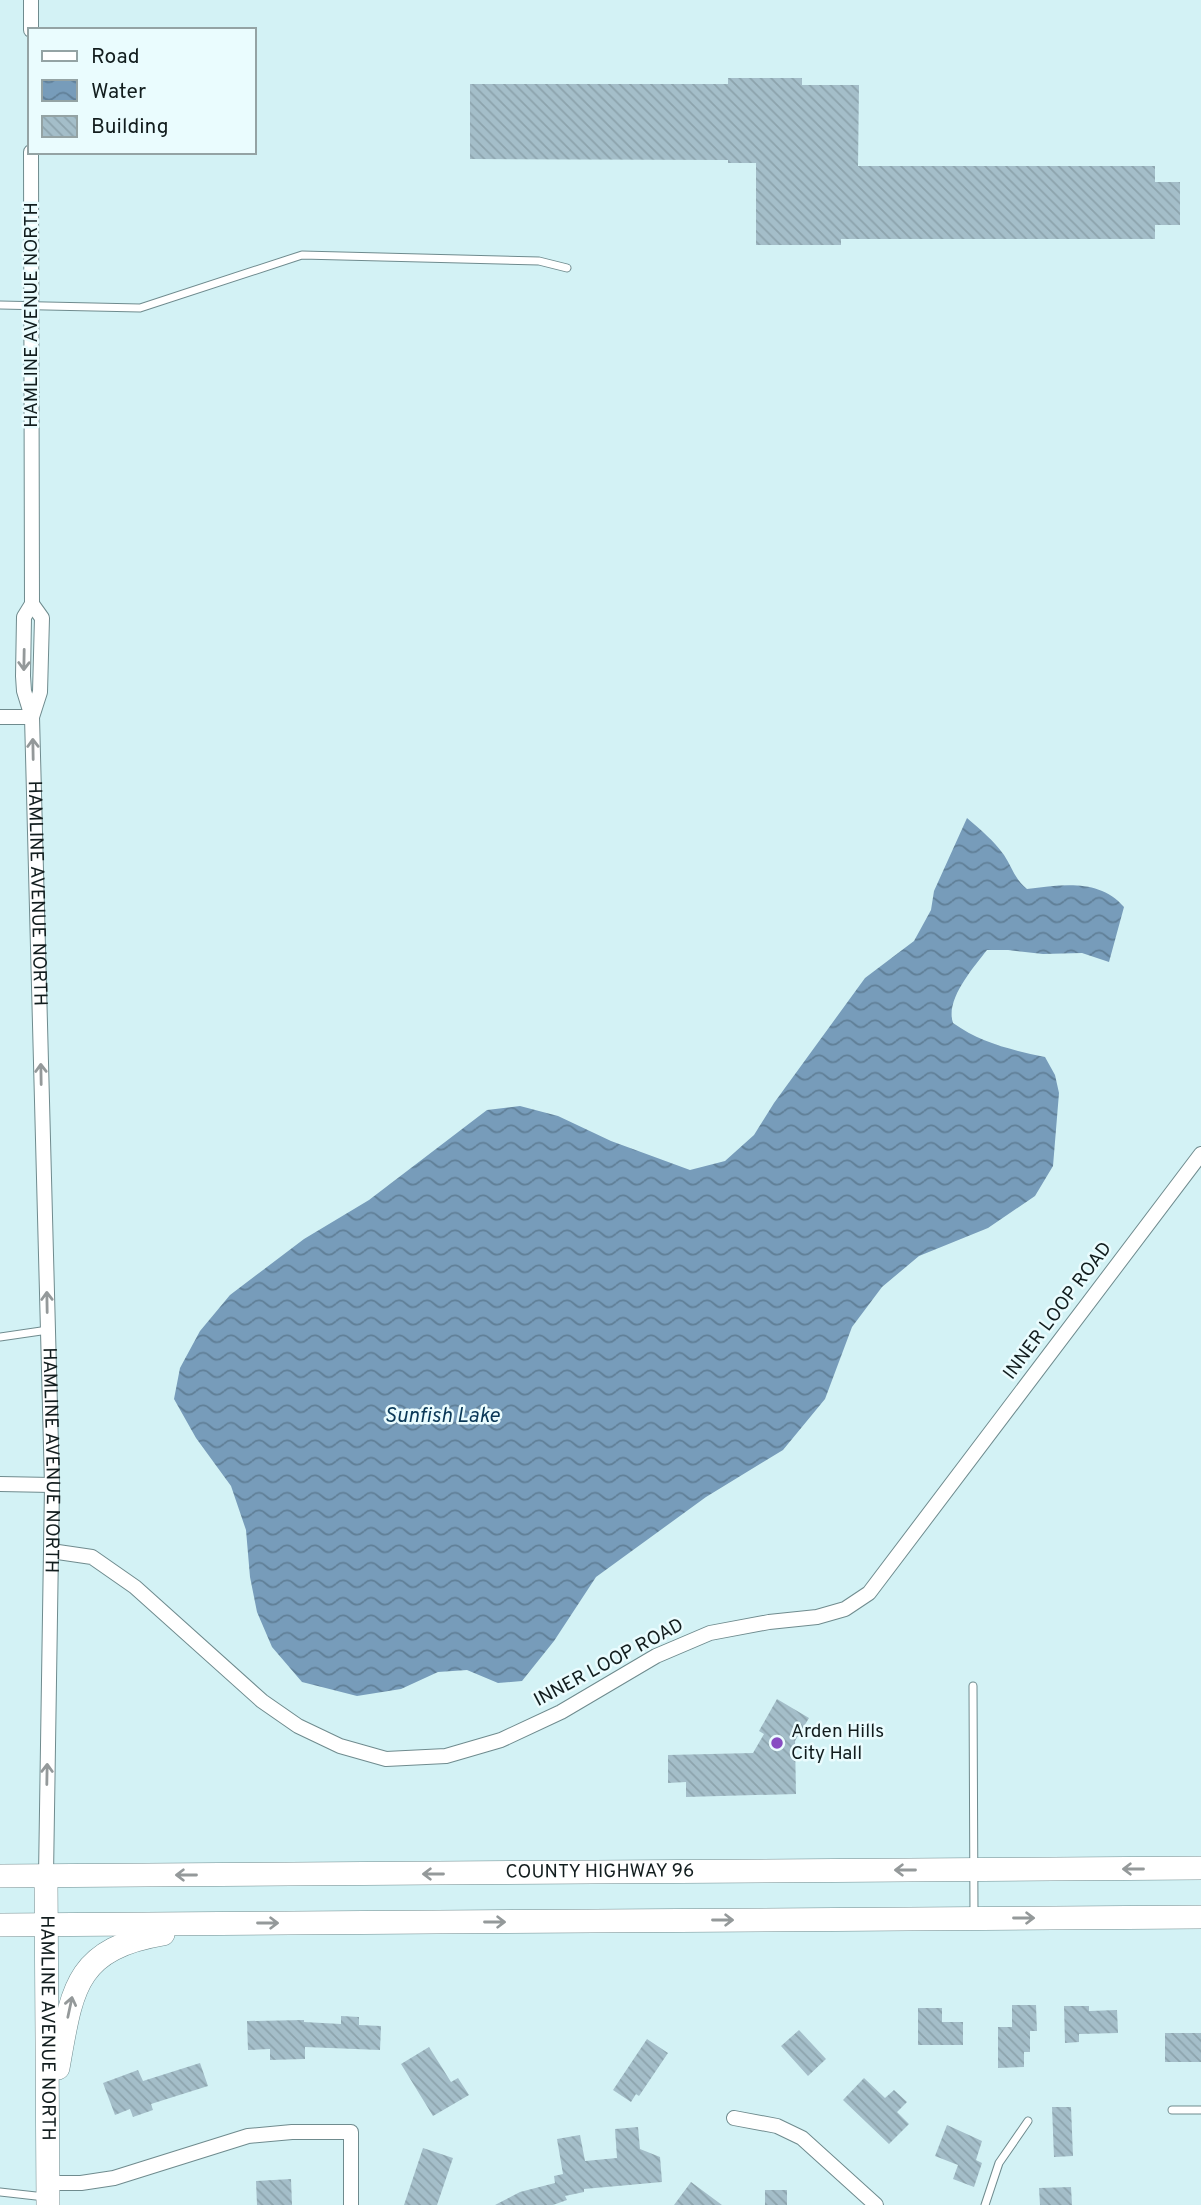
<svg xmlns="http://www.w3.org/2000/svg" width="1201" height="2205" viewBox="0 0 1201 2205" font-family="Overpass,sans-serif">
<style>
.water{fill:url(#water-waves)}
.building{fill:url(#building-back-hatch)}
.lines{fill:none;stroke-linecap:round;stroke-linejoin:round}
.lane-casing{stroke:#6f8b8e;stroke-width:9}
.street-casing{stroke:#6f8b8e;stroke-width:16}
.primary-casing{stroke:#6f8b8e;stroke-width:24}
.lane{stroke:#fff;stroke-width:7}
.street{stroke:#fff;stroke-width:14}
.primary{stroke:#fff;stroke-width:23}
.oneway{stroke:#94999a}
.poi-dot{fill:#884cc2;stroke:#eafcfe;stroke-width:2.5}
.labels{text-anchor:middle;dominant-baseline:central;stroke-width:5;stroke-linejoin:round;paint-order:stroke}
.street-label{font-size:19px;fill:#121d1e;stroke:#eafcfe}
.poi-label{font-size:19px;fill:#121d1e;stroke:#eafcfe;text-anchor:start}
.water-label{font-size:21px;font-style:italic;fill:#0a3857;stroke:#eafcfe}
</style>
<defs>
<pattern id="water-waves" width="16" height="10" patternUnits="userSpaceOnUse" patternTransform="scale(1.75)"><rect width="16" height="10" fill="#779cba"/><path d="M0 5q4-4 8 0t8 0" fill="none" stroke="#607f97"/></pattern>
<pattern id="building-back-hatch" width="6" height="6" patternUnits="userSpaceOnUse" patternTransform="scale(1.75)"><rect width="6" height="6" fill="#a4bec9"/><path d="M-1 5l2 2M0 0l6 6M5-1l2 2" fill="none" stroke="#8ca3ac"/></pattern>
</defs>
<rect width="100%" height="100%" fill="#d3f2f5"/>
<path class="water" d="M967,818c14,12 26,22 37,37 8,12 11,25 23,34 34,-4 72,-11 97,18l-15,55 -27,-9 -39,1 -35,-4h-21c-14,18 -42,50 -34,73 28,20 59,27 92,34l10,18 4,18 -6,73 -18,30 -47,32 -69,28 -37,31 -30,40 -27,72 -42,51 -77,47 -110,80 -42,64 -32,40 -24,2 -31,-13 -29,2 -37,17 -44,7 -55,-14 -30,-35 -15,-35 -7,-35 -4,-47 -15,-44 -35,-48 -22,-39 6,-31 20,-37 30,-36 74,-56 65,-39 118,-90 33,-4 38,10 53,25 79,29 35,-9 29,-26 20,-32 91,-125 49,-37 17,-31 3,-19z"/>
<path class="building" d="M728,78h74v7h57l-1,81h297v16h25v43h-25v14h-314v6h-85v-82h-28v-3l-258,-1v-75h258z
M777,1699l32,19 -14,23 1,53 -110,3v-15l-18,1v-28l85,-2 11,-19 -5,-3z
M1012,2005h24l1,26h-7v21h-6v15l-26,1v-41h14z
M1064,2006h25v5l28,-1 1,23 -39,1v8l-14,1z
M918,2008h24v14h21v23h-45z
M341,2016l18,1v8l22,1 -1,24 -75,-3v12l-35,1v-11l-22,1 -1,-29 57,-1v2l37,2z
M799,2030l27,29 -18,17 -27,-30z
M1165,2033h36v29h-36z
M647,2039l21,14 -29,43 -3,-2 -5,8 -18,-12z
M429,2047l22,35 7,-4 11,17 -36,21 -32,-52z
M200,2063l8,23 -57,18 2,6 -20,7 -3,-8 -15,6 -12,-32 35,-13 5,11z
M864,2078l21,20 9,-8 13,12 -10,10 12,12 -20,20 -46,-44z
M1052,2107h19l2,49 -19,1z
M947,2125l35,16 -6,19 6,3 -8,24 -21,-8 5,-14 -23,-9z
M638,2127l2,22 20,8 2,25 -78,7v3l-19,4 2,4 -14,5h-58l25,-13 35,-9 -1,-7 9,-2 -6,-35 23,-4 5,26 32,-3 -2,-29z
M423,2148l30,10 -16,47h-33z
M291,2179l1,26h-35l-1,-24z
M691,2182l31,23h-48z
M1071,2187l1,18h-32l-1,-17z
M765,2190h22v15h-22z"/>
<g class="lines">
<defs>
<path id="lane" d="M0,305l140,3 162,-53 237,6 28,7
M0,1337l48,-7
M973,1686l1,228
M1172,2110h29
M0,2192l45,5
M985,2205l14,-42 29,-42"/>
<g id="street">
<path d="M31,0v30"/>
<path id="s1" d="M32,604l10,14 -2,74 -8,25 20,768 -6,391"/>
<path d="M0,717h32l-8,-26 -1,-15 1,-59 8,-13 -1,-452"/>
<path d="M0,1484l52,1"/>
<path d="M51,1551l41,6 43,30 127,114 36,25 42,20 46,13 60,-3 55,-16 60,-28 95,-56 54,-23 59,-11 48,-5 28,-8 24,-16 332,-439"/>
<path d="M734,2118l43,8 25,12 74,67"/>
<path d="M48,2183h33l33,-5 134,-42 44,-4h59v73"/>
</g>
<g id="primary">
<path id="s2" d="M0,1876l1201,-8"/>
<path id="s3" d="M46,1876l2,329"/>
<path d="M0,1925l1201,-8"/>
<path d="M58,2068c14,-78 16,-119 105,-134"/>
</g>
</defs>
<use href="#lane" class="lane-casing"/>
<use href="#street" class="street-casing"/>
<use href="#primary" class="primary-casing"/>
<use href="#lane" class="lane"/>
<use href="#street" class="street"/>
<use href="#primary" class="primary"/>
</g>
<defs><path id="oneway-shaft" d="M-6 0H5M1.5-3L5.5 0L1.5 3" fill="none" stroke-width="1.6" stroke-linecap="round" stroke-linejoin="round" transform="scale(1.75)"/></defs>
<g class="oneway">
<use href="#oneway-shaft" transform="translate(24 660) rotate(91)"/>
<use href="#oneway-shaft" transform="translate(33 749) rotate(-91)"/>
<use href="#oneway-shaft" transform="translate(41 1074) rotate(-91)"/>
<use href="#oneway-shaft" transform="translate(47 1302) rotate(-91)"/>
<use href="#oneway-shaft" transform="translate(47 1774) rotate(-89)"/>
<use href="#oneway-shaft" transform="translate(1133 1869) rotate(180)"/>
<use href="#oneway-shaft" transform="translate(905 1870) rotate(180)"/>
<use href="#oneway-shaft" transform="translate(433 1874) rotate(180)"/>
<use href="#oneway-shaft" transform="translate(186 1875) rotate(180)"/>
<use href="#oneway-shaft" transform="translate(1024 1918)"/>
<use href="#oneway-shaft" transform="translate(723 1920)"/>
<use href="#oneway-shaft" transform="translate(495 1922)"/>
<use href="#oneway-shaft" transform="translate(268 1923)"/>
<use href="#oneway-shaft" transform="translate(70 2007) rotate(-78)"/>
</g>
<circle class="poi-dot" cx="777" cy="1743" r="7"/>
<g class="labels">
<g class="street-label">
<text transform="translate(32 315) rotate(-90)">HAMLINE AVENUE NORTH</text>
<text stroke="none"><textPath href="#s1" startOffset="294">HAMLINE AVENUE NORTH</textPath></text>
<text transform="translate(1058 1311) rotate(-53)">INNER LOOP ROAD</text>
<text stroke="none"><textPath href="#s1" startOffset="861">HAMLINE AVENUE NORTH</textPath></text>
<text transform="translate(609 1663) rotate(-28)">INNER LOOP ROAD</text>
<text stroke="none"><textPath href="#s2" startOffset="600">COUNTY HIGHWAY 96</textPath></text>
<text stroke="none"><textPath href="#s3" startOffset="152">HAMLINE AVENUE NORTH</textPath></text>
</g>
<g class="poi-label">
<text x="791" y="1732">Arden Hills<tspan x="791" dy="22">City Hall</tspan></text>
</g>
<g class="water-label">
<text x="442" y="1416">Sunfish Lake</text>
</g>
</g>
<rect x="28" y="28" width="228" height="126" fill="#eafcfe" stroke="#94a3a4" stroke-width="2"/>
<rect x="42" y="51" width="35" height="10" fill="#ffffff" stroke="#94a3a4" stroke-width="2"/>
<text x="91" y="63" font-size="21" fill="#121d1e">Road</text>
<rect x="42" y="80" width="35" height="21" fill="url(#water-waves)" stroke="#94a3a4" stroke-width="2"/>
<text x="91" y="98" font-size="21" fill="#121d1e">Water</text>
<rect x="42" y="116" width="35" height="21" fill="url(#building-back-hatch)" stroke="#94a3a4" stroke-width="2"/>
<text x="91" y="133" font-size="21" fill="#121d1e">Building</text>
</svg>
